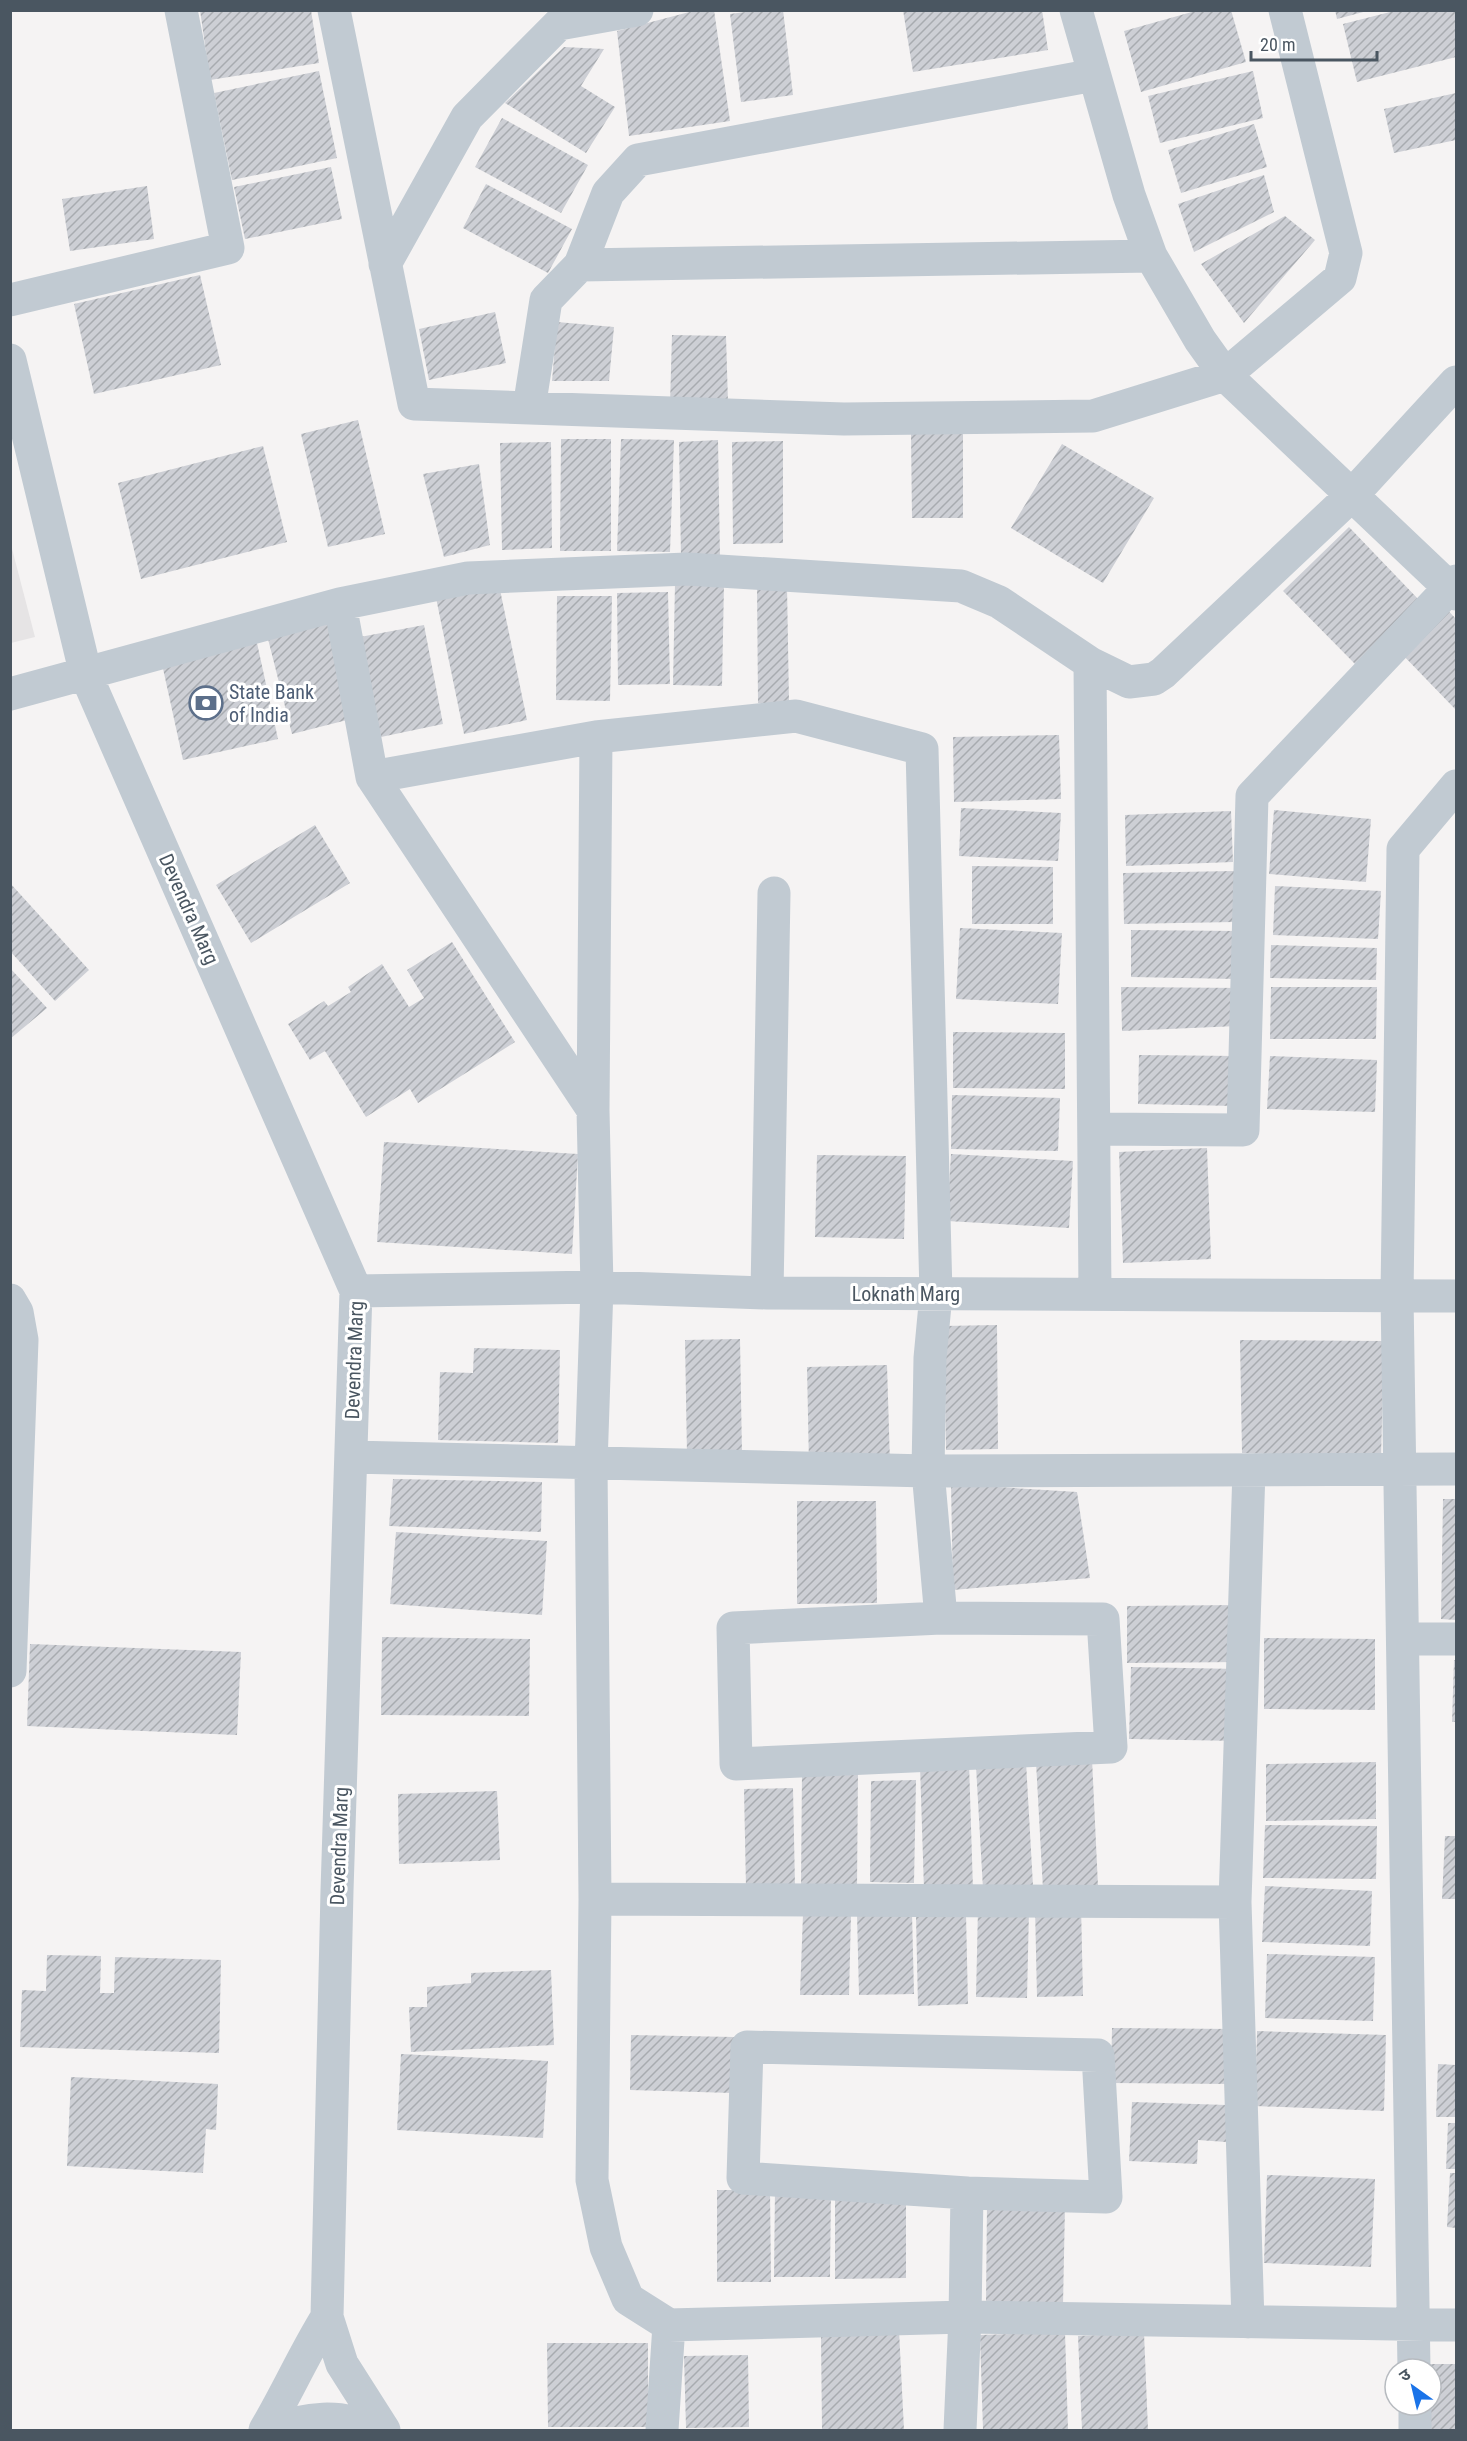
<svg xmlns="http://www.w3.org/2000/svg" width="1467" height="2441" viewBox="0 0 1467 2441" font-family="'Roboto Condensed','Noto Sans Devanagari',sans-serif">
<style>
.education{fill:#e6e4e5}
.building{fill:url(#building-hatch)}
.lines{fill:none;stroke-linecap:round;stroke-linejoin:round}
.minor{stroke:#c1cad2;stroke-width:33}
.labels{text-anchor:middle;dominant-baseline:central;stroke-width:6;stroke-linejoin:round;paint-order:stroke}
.service-label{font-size:20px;fill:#4e5e75;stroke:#fff;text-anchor:start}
.street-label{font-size:20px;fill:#4a5661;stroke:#fff}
</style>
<defs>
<pattern id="building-hatch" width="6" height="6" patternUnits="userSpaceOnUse" patternTransform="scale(1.5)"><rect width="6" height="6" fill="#cdcfd5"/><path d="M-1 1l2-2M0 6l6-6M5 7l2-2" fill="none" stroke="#a8abb0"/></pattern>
</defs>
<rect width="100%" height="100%" fill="#f5f3f3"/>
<path class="education" d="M10,541l25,96 -24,6h-1z"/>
<path class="building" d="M200,10h111l8,53 -109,17z
M697,10h17l16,111 -101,15 -12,-105z
M760,10h23l10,85 -52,7 -11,-88z
M903,10h139l6,40 -135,22z
M1199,10h32l15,52 -105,30 -17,-61z
M1335,10h32v1l-30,8z
M1398,10h58v47l-99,25 -14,-58z
M564,47l40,2 -23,37 34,21 -29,46 -81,-50z
M319,71l18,87 -105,22 -18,-87z
M1253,71l10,47 -103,25 -12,-47z
M1456,93v47l-62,13 -10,-44z
M502,118l86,47 -27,48 -86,-46z
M1254,124l13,43 -86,26 -13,-43z
M331,167l11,52 -97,20 -11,-52z
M1264,175l10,37 -80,40 -16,-48z
M486,184l86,45 -24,44 -85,-45z
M147,186l7,53 -84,12 -8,-52z
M1285,216l30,24 -71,83 -43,-59z
M200,275l21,90 -127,29 -20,-90z
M495,312l11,51 -77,17 -10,-51z
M557,322l57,5 -5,54h-57z
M672,335l54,1 2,67 -58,1z
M358,420l27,114 -57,13 -27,-113z
M911,433h52v85h-51z
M561,439h50v112h-51z
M621,439l53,1 -4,112 -53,-1z
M718,440l2,117 -39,1 -2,-116z
M783,441v102l-50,1 -1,-102z
M551,442l1,106 -50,2 -2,-107z
M1062,444l92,54 -51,85 -92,-55z
M263,446l24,96 -146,37 -23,-96z
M479,464l11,81 -46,12 -21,-83z
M1349,527l71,74 -65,63 -72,-73z
M498,580l29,140 -63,14 -29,-141z
M675,583h49l-2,103 -49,-1z
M757,586h30l2,117h-31z
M668,592l2,92 -52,1 -1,-92z
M557,596h55l-2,105 -54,-1z
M1444,606l12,13v91l-58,-60z
M327,620l24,99 -59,15 -25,-99z
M424,625l19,99 -62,13 -21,-100z
M257,643l21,96 -95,21 -21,-96z
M1059,735l2,64 -107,3 -1,-65z
M961,808l100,5 -3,48 -99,-5z
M1274,810l97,9 -5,63 -97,-8z
M1231,811l2,51 -107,4 -1,-51z
M315,825l35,58 -99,60 -35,-58z
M972,866l81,1v57h-81z
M1234,871v51l-110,2 -1,-51z
M10,883l79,87 -34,31 -45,-50z
M1275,886l106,5 -3,48 -105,-4z
M960,928l102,5 -4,71 -102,-5z
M1131,930l106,1 -1,48 -105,-2z
M452,942l63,100 -97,61 -8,-14 -44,28 -41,-66 -15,9 -22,-36 36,-23 4,5 23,-14 -3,-5 34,-23 27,43 15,-9 -17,-28z
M1271,945l106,3 -1,32 -106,-2z
M10,968l37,40 -37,31z
M1121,987l121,1 -4,38 -116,5z
M1271,987h106l-1,52h-106z
M953,1032l112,1v56l-112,-1z
M1139,1055l97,1 -1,50 -97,-2z
M1270,1056l107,4 -2,52 -108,-3z
M952,1095l108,3 -2,53 -107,-2z
M384,1142l194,12 -6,100 -195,-12z
M1207,1148l4,111 -88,4 -4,-111z
M951,1154l122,7 -4,67 -122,-7z
M817,1155l89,1 -2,83 -89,-2z
M997,1325l1,124 -52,1 -2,-124z
M740,1339l2,115 -55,1 -2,-115z
M1240,1340l144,1 -3,117 -139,-5z
M474,1348l86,2 -2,93 -120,-3 2,-68 33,1z
M887,1365l3,98 -81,2 -2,-98z
M393,1479l149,3 -1,50 -152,-6z
M951,1484l126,8 13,86 -137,12z
M1443,1499h13v121l-15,-1z
M797,1501h79l1,102 -80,1z
M396,1532l151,9 -5,74 -152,-11z
M1239,1605l1,57 -113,1v-57z
M382,1637l148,2 -1,77 -148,-1z
M1264,1638l111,1v71l-111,-1z
M30,1644l211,8 -4,83 -210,-9z
M1454,1660h2v62h-4z
M1131,1667l108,2 -1,72 -109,-2z
M1092,1759l6,127 -55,3 -7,-127z
M1026,1762l7,124 -50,3 -7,-123z
M1376,1762v57l-110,2v-57z
M969,1763l4,126 -49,1 -4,-125z
M802,1771h56l-1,116 -56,-1z
M916,1780l-2,103 -44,-1 1,-101z
M793,1788l2,99 -49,1 -2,-99z
M497,1791l3,69 -101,4 -1,-70z
M1265,1825l112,1 -1,53 -113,-1z
M1445,1836h11v63h-14z
M1265,1886l107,5 -2,55 -108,-4z
M1081,1905l2,91 -46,1 -2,-90z
M978,1908l51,1 -2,89 -51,-1z
M912,1913l2,81 -55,1 -2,-81z
M803,1914h48l-2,81h-49z
M966,1914l2,90 -50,2 -2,-90z
M1267,1954l108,3 -2,64 -108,-3z
M47,1955l54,1 -1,37h14l1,-36 106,3 -2,93 -199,-6 2,-57 24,1z
M551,1970l3,75 -143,7 -2,-45h18v-20l44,-4v-10z
M1112,2028l123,1 -2,55 -122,-1z
M1257,2031l129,4 -2,76 -129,-5z
M631,2035l103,2 -2,56 -102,-3z
M401,2054l147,7 -5,77 -146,-8z
M1438,2064l18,1v52h-20z
M71,2077l147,7 -2,46 -10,-1 -3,44 -136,-7z
M1132,2102l95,3 -1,37 -28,-2 -1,24 -68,-3z
M1448,2123h8v46h-10z
M1450,2173h6v55l-9,-1z
M1267,2175l108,4 -4,88 -107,-4z
M775,2189h56l-1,88h-56z
M717,2190h53l1,92h-54z
M906,2194v84l-71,1v-84z
M987,2205l78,1 -2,99 -77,-1z
M899,2330l5,100h-82l-1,-94z
M1065,2332l3,98h-85l-3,-95z
M1144,2333l4,97h-66l-4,-94z
M547,2343h101v84h-100z
M748,2355l1,72 -63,1 -2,-72z
M1426,2364h30v66h-31l6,-25v-36h-5z"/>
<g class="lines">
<path class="minor" d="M334,10l80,394 430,15 249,-3 132,-41 115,-97 6,-25 -61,-243
M1076,10l53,185 22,61 49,84 25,35 231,219
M385,264l82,-147 92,-93 78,-14
M580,265l28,-72 30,-33 456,-85
M10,300l218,-52 -47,-238
M10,360l76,315 270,616 -19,600 -10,426 15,47 42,66
M529,408l17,-108 34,-35 571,-9
M340,604l32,173 224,-40 200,-21 126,33 14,545 -6,64 -2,113 13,147
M1090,663l5,631
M10,694l330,-90 128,-26 219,-9 274,17 38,16 91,61 39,19 25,-3 9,-6 190,-179 103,-112
M596,737l-3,373 4,177 -6,178 4,434 -3,281 14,67 22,52 41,26 296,-8 491,8
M372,777l221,333
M1094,1129l149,1 9,-334 204,-215
M356,1291l241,-4 170,6 689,3
M767,1293l7,-400
M10,1300l7,12 5,28 -12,331
M351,1457l577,14 528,-2
M941,1618l162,1 8,128 -375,17 -3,-136z
M1403,1639h53
M595,1899l640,3
M1248,2322l-13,-420 14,-432
M1414,2369l-17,-1073 6,-447 53,-63
M1415,2405v25
M265,2430c22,-37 39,-76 62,-113
M276,2430c27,-12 67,-17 94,0
M662,2430l7,-105
M960,2430l5,-113 2,-124 139,4 -8,-142 -351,-8 -4,131 224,15"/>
</g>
<defs>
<symbol id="bank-ring" viewBox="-11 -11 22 22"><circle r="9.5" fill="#fff" stroke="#5c6f8a" stroke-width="1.5"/><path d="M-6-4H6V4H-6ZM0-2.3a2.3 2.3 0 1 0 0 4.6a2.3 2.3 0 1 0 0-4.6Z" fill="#5c6f8a"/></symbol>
</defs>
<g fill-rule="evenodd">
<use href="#bank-ring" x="187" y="684" width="38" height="38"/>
</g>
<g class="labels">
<g class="service-label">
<text x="229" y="692">State Bank<tspan x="229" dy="23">of India</tspan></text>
</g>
<g class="street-label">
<text transform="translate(189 909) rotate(66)">Devendra Marg</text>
<text x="906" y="1294">Loknath Marg</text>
<text transform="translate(354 1360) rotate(-88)">Devendra Marg</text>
<text transform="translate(339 1846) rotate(-88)">Devendra Marg</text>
</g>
</g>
<rect width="1467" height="2441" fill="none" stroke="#4a5661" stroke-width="24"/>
<g transform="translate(1413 2387) rotate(326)"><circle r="28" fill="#ffffff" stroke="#b7bbc0" stroke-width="1.5"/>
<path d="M0-4.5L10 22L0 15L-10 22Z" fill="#1a73e8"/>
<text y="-9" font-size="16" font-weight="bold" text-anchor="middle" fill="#4a5661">उ</text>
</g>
<path d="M1251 51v9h126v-9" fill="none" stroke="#4a5661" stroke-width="3"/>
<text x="1260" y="51" font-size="18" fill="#4a5661" stroke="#ffffff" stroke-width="4.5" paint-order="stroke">20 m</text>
</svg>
